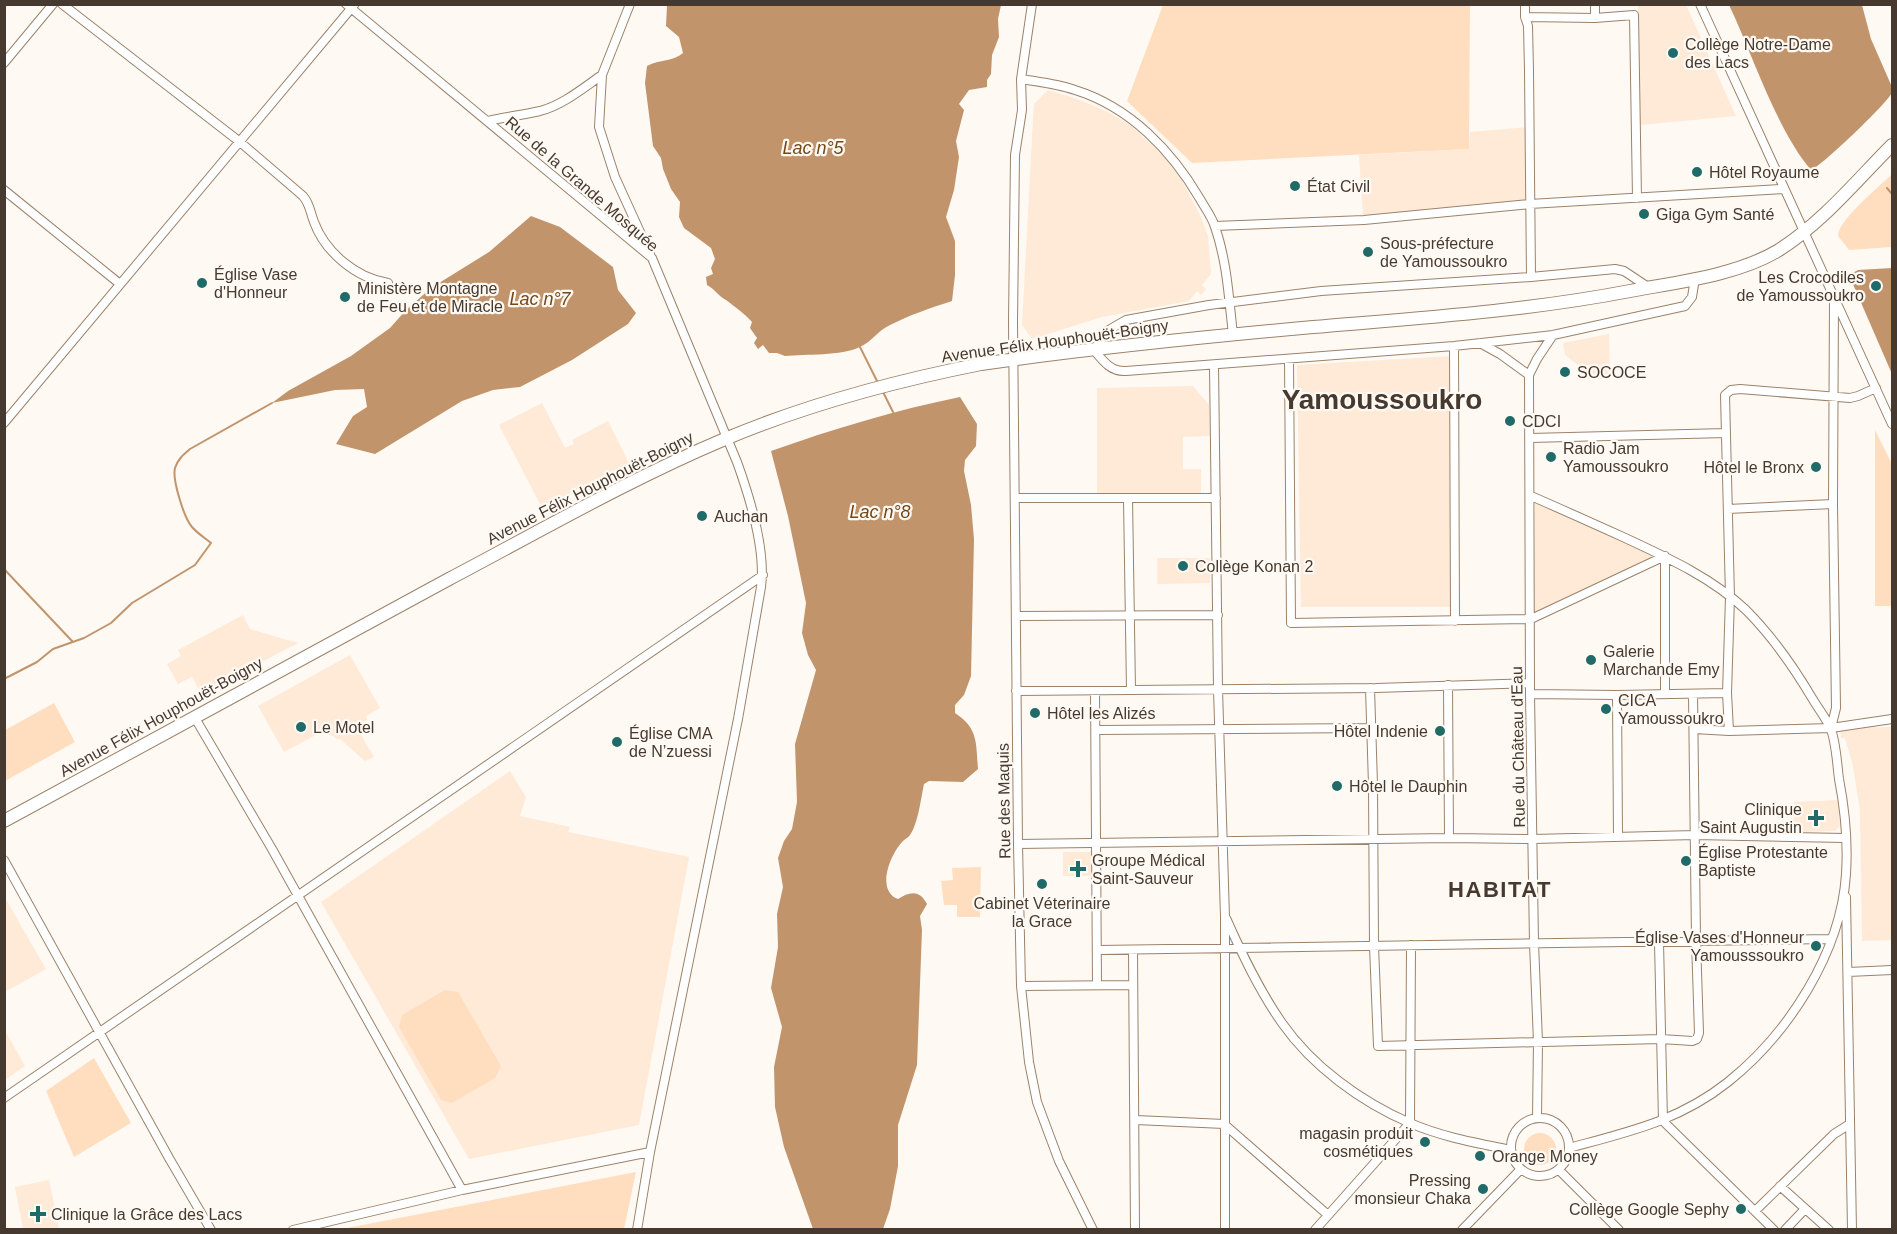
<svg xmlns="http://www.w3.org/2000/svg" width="1897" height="1234" viewBox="0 0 1897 1234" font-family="Helvetica,sans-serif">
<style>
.built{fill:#ffe9d7}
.green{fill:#ffdec0}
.water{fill:#c1946c}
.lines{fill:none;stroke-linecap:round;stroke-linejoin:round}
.stream{stroke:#c1946c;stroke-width:2}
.minor-casing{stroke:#9c826a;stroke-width:10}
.highway-casing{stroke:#9c826a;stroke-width:14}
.minor{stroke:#fff;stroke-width:8}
.highway{stroke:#fff;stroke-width:12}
.poi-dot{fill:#206b67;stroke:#fff9f3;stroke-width:2}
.labels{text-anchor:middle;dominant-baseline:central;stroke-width:4.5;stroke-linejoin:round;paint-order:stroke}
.poi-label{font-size:16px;fill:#463a30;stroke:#fff9f3;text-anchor:start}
.street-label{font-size:16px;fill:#463a30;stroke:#fff9f3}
.water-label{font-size:18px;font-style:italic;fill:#744819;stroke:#fff9f3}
.district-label{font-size:22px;font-weight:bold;letter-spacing:1.5px;fill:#463a30;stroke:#fff9f3}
.town-label{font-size:28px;font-weight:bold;fill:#463a30;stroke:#fff9f3}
</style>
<rect width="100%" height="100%" fill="#fff9f3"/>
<path class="built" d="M1638,5h48l50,111 -97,9z
M1048,90l29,9 29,12 24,14 37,34 16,23 18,35 7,19 3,38 -9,11 4,4 -5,6 -4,-4 -8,10 -87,16 -70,22 -10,-14 11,-206 1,-15z
M1530,127v77l-167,12 -4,-61 110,-6 1,-17z
M1609,334l1,45h-29l2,-10 -18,-14 -2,-12z
M1453,356l-1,251h-151l-4,-242z
M1193,386l16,19 1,31 -27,1v32h18v24h-104v-105z
M542,403l23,45 9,-4 -2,-4 36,-19 21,42 -87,45 -43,-83z
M1535,500l119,57 -120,59z
M1157,558h53v25l-53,1z
M243,615l7,14 48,14 -97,50 -9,-16 -14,7 -11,-20 14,-8 -3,-6z
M350,655l30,53 -14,8 1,4 -11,6 18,31 -9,4 -25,-22h-3l-12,-9 -41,22 -26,-46z
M1892,727v213l-30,1 -2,-130 -7,-45 -8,-28h-4l-1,-10z
M510,771l16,26 -6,19 50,11 -2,5 121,25 -50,268 -170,34 -148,-257z
M1838,800l2,26 -5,5 -41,1v-30z
M1063,852h30v24h-30z
M4,896l42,73 -41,23h-1z
M4,1029l21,37 -20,14h-1z
M49,1180l10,49h-36l-8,-42z"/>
<path class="green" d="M1163,5h307l-1,144 -277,14 -65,-62z
M1892,174v73l-43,3 -11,-14c0,-16 42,-50 54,-62z
M1875,430l17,34v142h-17z
M54,703l21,39 -70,39v-51z
M981,867l-1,50h-23v-12h-13l-3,-24 12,-1 -1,-12z
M445,990l13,2 43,74 -6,12 -43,25 -11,-3 -42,-73 3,-12z
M94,1058l37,65 -57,34 -28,-66z
M1524 1149a16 16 0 1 1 32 0a16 16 0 1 1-32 0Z
M636,1172l-12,57h-282z"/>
<path class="water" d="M667,5h334l-3,14 1,18 -7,18 -1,19 -4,6v7l-18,3 -10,14 5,6 -8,31 3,16 -5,33 -8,27 9,24v34l-3,26c-22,7 -42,14 -62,24 -11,5 -19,17 -30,22 -19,9 -54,7 -75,9l-8,-3h-8l-6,-8 -5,4 -4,-6 3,-5 -7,-10 2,-6c-8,-9 -17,-15 -26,-22 -8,-4 -11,-11 -19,-15l-1,-8 7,-3 -2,-6 4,-9 -4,-11 -27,-20 -5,-11 1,-15 -9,-13 -8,-20 -2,-11 -8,-12 -8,-63 2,-17c13,-7 26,-4 36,-13l-4,-16 -13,-11z
M1729,5h133l9,34 21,48v6c-7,12 -69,72 -81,77 -35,-41 -58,-115 -82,-165z
M531,216l29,11 53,40 5,23 18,23 -8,11 -56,36 -52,27 -27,3 -31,11 -87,53 -39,-10 17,-28 14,-9 -3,-18 -29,1 -63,13 16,-12 63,-35 39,-28 16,-18 25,-22 58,-36z
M1892,268v106l-43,-99 9,-5z
M960,397l17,27 -1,22 -11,14 -1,11 7,34 3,34 -3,137 -7,19 -9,10v8c23,15 21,29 23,56l-15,13 -34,-1 -5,3c-3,14 -6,40 -14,51 -1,2 -5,4 -7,6 -12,12 -28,49 -5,58 12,-8 22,-9 29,5l-7,12 2,14 -5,135 -19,60v41l-8,43 -7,20h-70l-29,-82 -9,-40 -1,-40 8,-40 -11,-39 7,-41 -1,-33 6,-27 -5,-29 6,-17 8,-12 5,-27 -2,-58 21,-74 -8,-15 -6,-22 4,-30 -18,-87 -17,-65c62,-22 125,-41 189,-54z"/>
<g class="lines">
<path class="stream" d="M1887,188l5,6
M860,347l18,36
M882,390l11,22
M4,569l68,72
M4,679l33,-17 16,-13 31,-11 27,-15 21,-20 63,-38 16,-22c-6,-5 -14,-10 -19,-16 -8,-9 -20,-48 -17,-59 3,-9 8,-13 15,-19l82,-46"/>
<defs>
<path id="minor" d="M62,4l178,138 63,54c7,8 7,16 11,26 11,30 42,56 74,61
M346,4l306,254 85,204c13,36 29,87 24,125l-23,132 -88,433 -13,78
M630,4l-28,71 -3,52 16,50 35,77
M1032,4l-11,75 1,31 -7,45 -2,167 5,522 3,142 8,76 8,40 22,59 34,69
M1525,4v13l3,9 1,45 2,206
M1700,4c63,141 128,281 192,420
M1525,17l70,1 39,-3 3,183
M1595,18v-14
M4,63l49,-59
M1021,79c18,3 37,5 54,11 55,17 97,61 125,109 5,9 12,18 15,28 12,34 14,72 18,108
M488,121c17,-4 34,-6 52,-10 23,-6 43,-23 62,-36
M4,190l116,94
M1215,226l149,-6 166,-16 252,-15
M1648,287l-24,-16 -9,-2 -84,8 -210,14 -112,14 -83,15 -19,11 -13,19c9,11 17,22 32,21l328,-25 99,-11 132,-29 7,-9 3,-19
M1480,343l20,11 29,21
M1454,346l1,275
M1289,359l2,264 240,-4 134,-63v138
M1214,365l4,324 7,228v313
M4,423l350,-418
M1530,438l196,-5
M1531,496c30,13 61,27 92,41 43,20 88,40 123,73 27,27 47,56 66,88 6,10 13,19 18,29 6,13 7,37 9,52 6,31 9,64 7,95 -5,79 -58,160 -118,208 -49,39 -100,50 -159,66
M1015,498h201
M1128,498l3,192
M1728,509l105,-5
M1016,616l202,-1
M1448,685l1,153
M1370,688l3,97 1,161 4,100 283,-7 31,2 5,-2 2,-6 -3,-93 -3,-246
M1016,691l360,-3 154,-5
M1095,691l2,294
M1530,694l87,1 110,-2
M1617,695l1,141
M195,718l77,131 190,341
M1831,728l5,-20 -3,-204 1,-206
M1694,729l35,2 102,-3 61,-9
M1096,730l274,-2
M1729,731l-2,-38 3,-96 -5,-202 6,-5 9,-1 110,9 8,-2 18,-8
M1018,844l431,-6 84,1 162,-4 150,3
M4,860l165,298 42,72
M1846,897l6,333
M1226,918c16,36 33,72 56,105 30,43 79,79 128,100 32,14 67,20 101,27
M1659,942l4,179 111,109
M1098,950l733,-11
M1133,951l2,279
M1848,972l44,-2
M1021,986l112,-1
M4,1098l759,-523
M1537,1118l1,-76 -4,-99 -4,-249 -1,-319 8,-16 16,-24
M1511 1147a29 29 0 1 1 58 0a29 29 0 1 1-58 0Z
M1136,1120l88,4 104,91
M1559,1170l60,60
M1780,1186l49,44
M1755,1211l79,-77 16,-10
M293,1230l169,-40 188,-38
M1315,1230l95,-107 1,-178
M1462,1230l59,-61
M1785,1230l20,-21"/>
<path id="highway" d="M4,821c149,-80 296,-162 445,-242 91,-48 181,-100 276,-140 81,-34 170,-58 256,-75 110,-16 221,-27 332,-37 106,-9 213,-16 317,-36 48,-9 108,-16 149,-41 43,-27 78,-70 113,-105"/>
</defs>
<use href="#minor" class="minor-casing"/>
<use href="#highway" class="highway-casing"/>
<use href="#minor" class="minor"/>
<use href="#highway" class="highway"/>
</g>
<g class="poi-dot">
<circle cx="1673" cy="53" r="6"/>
<circle cx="1697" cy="172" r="6"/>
<circle cx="1295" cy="186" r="6"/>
<circle cx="1644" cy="214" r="6"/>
<circle cx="1368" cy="252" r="6"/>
<circle cx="202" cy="283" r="6"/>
<circle cx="1876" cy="286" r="6"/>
<circle cx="345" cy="297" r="6"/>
<circle cx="1565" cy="372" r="6"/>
<circle cx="1510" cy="421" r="6"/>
<circle cx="1551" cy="457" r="6"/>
<circle cx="1816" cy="467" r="6"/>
<circle cx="702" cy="516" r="6"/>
<circle cx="1183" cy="566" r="6"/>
<circle cx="1591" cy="660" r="6"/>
<circle cx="1606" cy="709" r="6"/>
<circle cx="1035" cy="713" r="6"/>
<circle cx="301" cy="727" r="6"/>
<circle cx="1440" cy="731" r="6"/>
<circle cx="617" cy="742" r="6"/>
<circle cx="1337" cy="786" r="6"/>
<path d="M1813 809h6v6h6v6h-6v6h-6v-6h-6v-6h6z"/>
<circle cx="1686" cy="861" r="6"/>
<path d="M1075 860h6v6h6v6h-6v6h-6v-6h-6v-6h6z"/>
<circle cx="1042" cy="884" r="6"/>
<circle cx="1816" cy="946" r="6"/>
<circle cx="1425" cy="1142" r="6"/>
<circle cx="1480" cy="1156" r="6"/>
<circle cx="1483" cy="1189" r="6"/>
<circle cx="1741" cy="1209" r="6"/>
<path d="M35 1205h6v6h6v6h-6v6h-6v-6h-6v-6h6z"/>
</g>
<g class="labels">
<g class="poi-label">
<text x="1685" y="44">Collège Notre-Dame<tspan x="1685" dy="18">des Lacs</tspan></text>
<text x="1709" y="172">Hôtel Royaume</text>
<text x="1307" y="186">État Civil</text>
<text x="1656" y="214">Giga Gym Santé</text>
<text x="1380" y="243">Sous-préfecture<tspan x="1380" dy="18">de Yamoussoukro</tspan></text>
<text x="214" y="274">Église Vase<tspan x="214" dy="18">d'Honneur</tspan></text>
<text x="1864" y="277" text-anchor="end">Les Crocodiles<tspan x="1864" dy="18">de Yamoussoukro</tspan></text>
<text x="357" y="288">Ministère Montagne<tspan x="357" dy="18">de Feu et de Miracle</tspan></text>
<text x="1577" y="372">SOCOCE</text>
<text x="1522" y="421">CDCI</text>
<text x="1563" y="448">Radio Jam<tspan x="1563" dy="18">Yamoussoukro</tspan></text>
<text x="1804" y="467" text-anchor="end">Hôtel le Bronx</text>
<text x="714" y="516">Auchan</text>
<text x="1195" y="566">Collège Konan 2</text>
<text x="1603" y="651">Galerie<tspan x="1603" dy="18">Marchande Emy</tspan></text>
<text x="1618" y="700">CICA<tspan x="1618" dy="18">Yamoussoukro</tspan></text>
<text x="1047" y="713">Hôtel les Alizés</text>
<text x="313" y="727">Le Motel</text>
<text x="1428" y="731" text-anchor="end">Hôtel Indenie</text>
<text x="629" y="733">Église CMA<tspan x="629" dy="18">de N’zuessi</tspan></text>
<text x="1349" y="786">Hôtel le Dauphin</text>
<text x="1802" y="809" text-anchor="end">Clinique<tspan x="1802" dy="18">Saint Augustin</tspan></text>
<text x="1698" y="852">Église Protestante<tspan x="1698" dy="18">Baptiste</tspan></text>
<text x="1092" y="860">Groupe Médical<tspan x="1092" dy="18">Saint-Sauveur</tspan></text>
<text x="1042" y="903" text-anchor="middle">Cabinet Véterinaire<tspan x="1042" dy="18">la Grace</tspan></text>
<text x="1804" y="937" text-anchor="end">Église Vases d'Honneur<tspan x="1804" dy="18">Yamousssoukro</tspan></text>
<text x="1413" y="1133" text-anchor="end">magasin produit<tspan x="1413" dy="18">cosmétiques</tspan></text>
<text x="1492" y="1156">Orange Money</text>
<text x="1471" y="1180" text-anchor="end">Pressing<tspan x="1471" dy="18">monsieur Chaka</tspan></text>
<text x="1729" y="1209" text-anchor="end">Collège Google Sephy</text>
<text x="51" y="1214">Clinique la Grâce des Lacs</text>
</g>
<g class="street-label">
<text transform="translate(582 184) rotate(41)">Rue de la Grande Mosquée</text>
<text transform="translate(1055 341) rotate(-8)">Avenue Félix Houphouët-Boigny</text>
<text transform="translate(590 488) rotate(-27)">Avenue Félix Houphouët-Boigny</text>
<text transform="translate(161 717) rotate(-29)">Avenue Félix Houphouët-Boigny</text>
<text transform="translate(1518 747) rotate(-91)">Rue du Château d'Eau</text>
<text transform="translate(1004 801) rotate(-91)">Rue des Maquis</text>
</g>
<g class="water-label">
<text x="813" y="148">Lac n°5</text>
<text x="540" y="299">Lac n°7</text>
<text x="880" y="512">Lac n°8</text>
</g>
<g class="district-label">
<text x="1500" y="889">HABITAT</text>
</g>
<g class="town-label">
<text x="1382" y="399">Yamoussoukro</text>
</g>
</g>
<rect width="1897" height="1234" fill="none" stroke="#463a30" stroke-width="12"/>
</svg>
